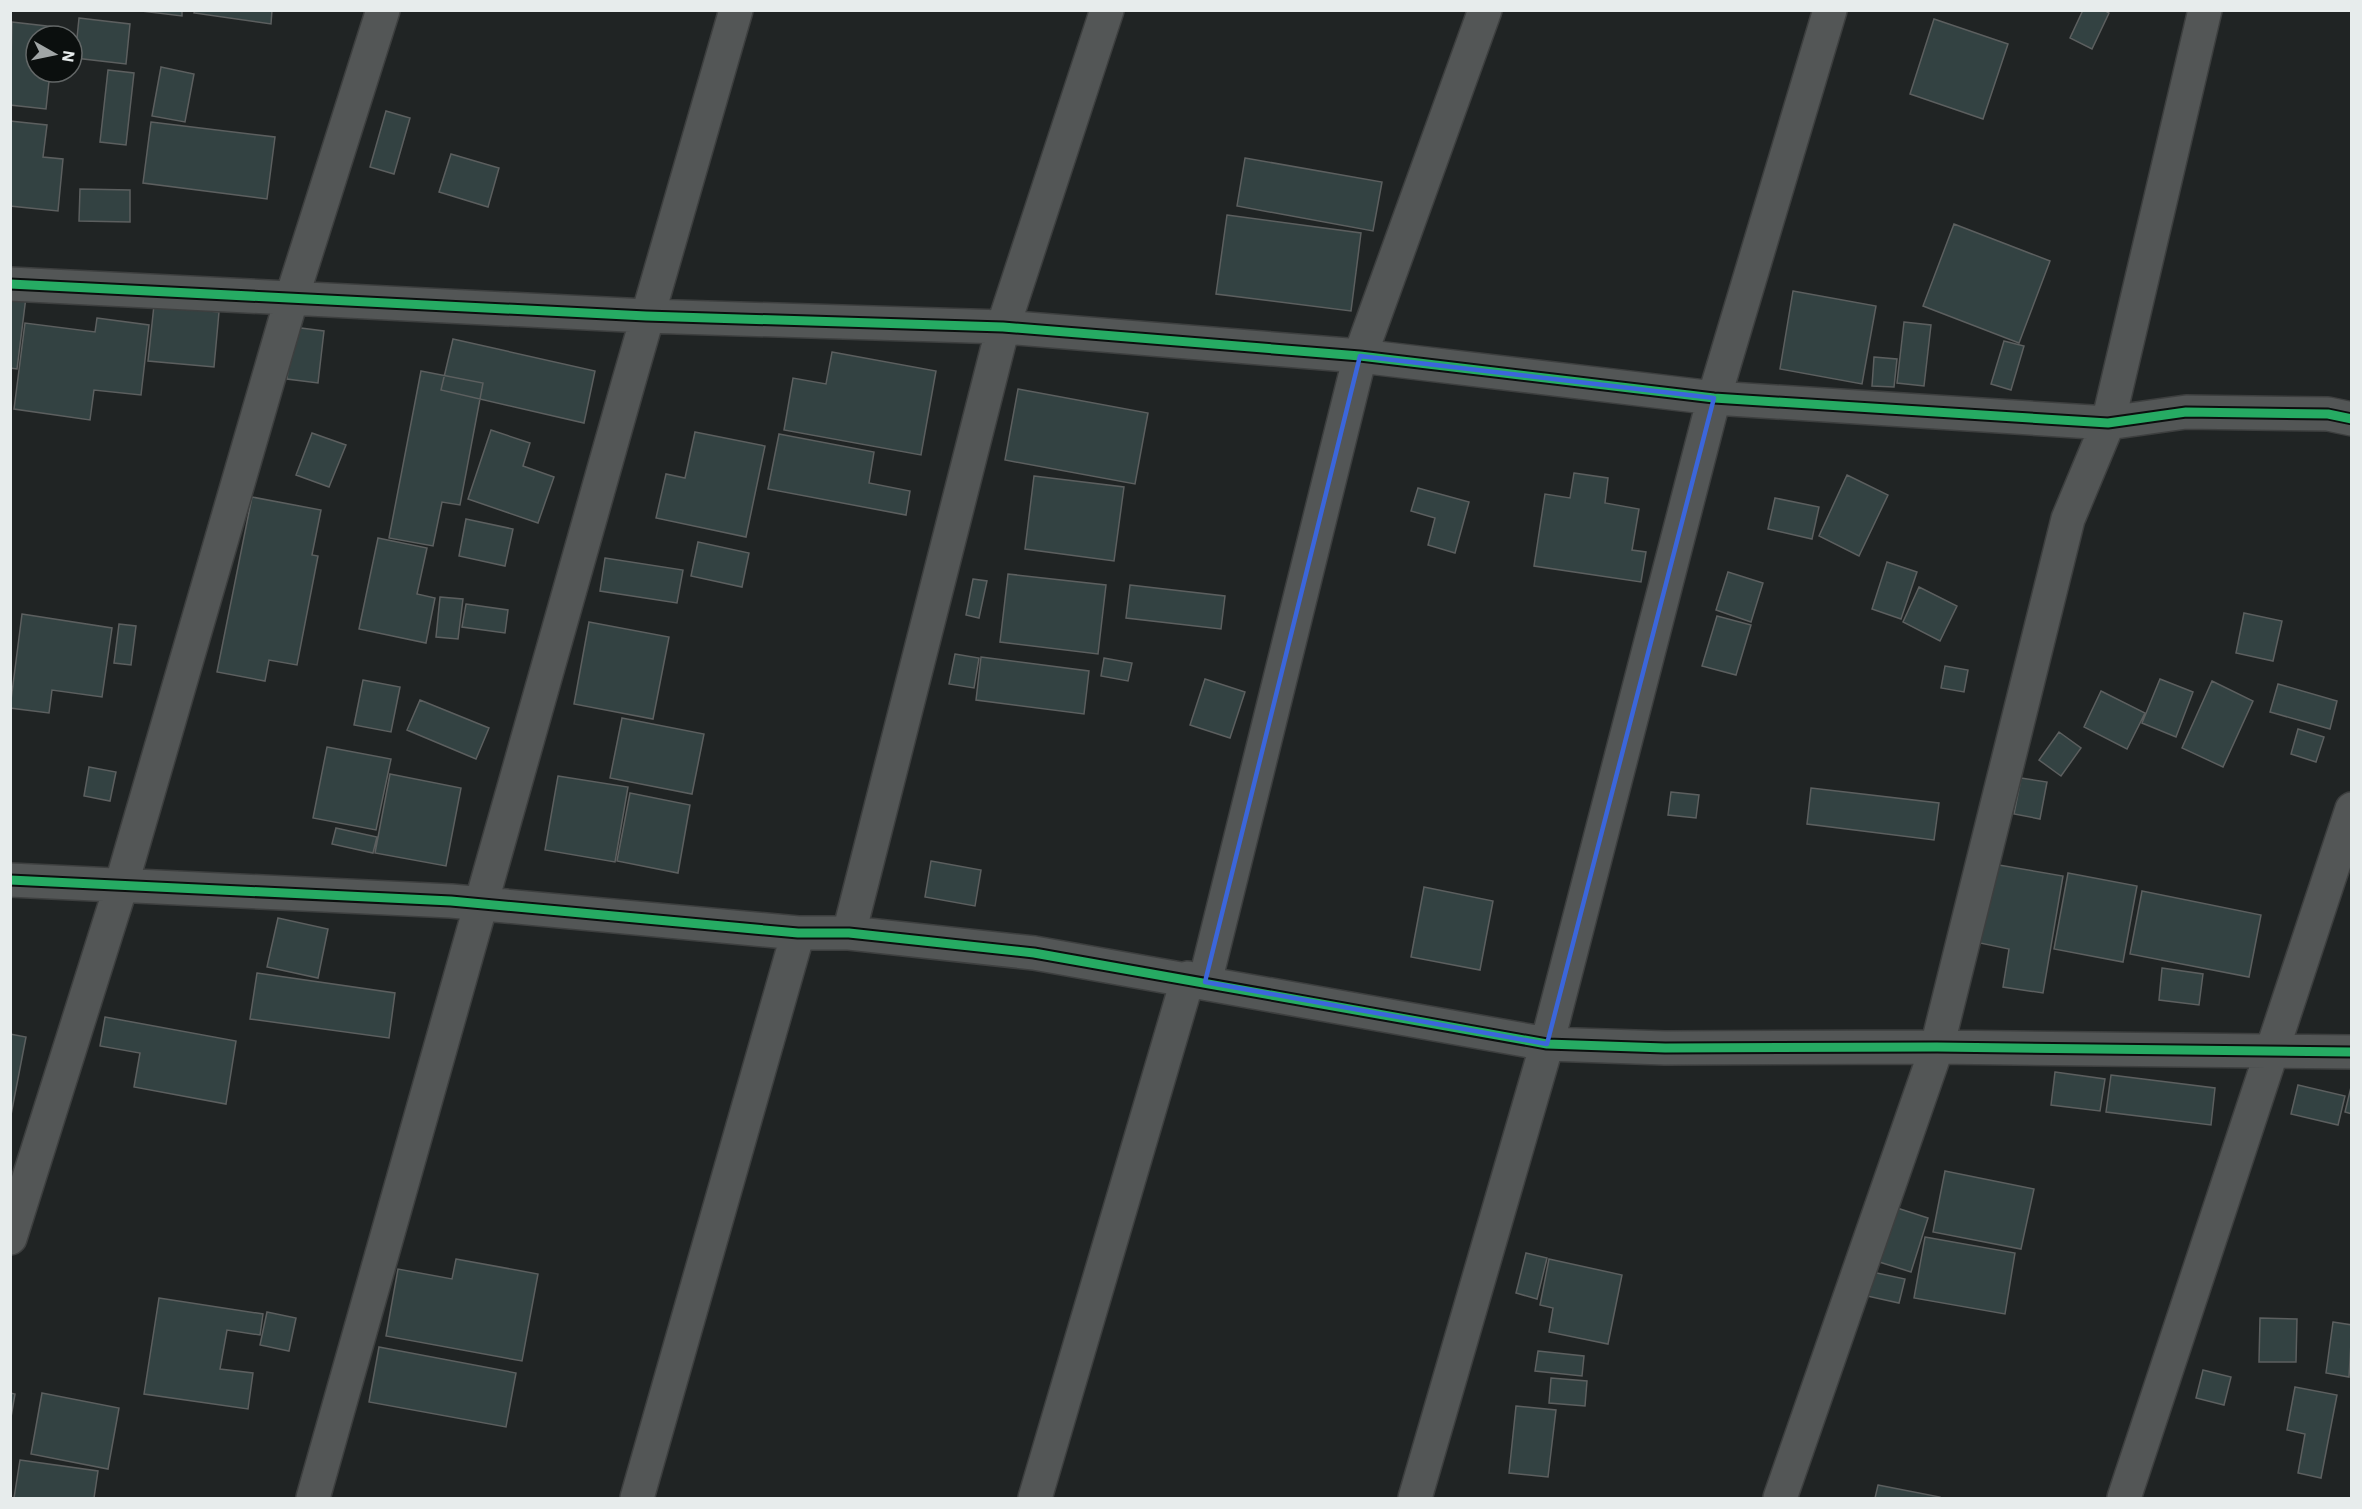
<svg xmlns="http://www.w3.org/2000/svg" width="2362" height="1509" viewBox="0 0 2362 1509" font-family="'IBM Plex Sans',sans-serif">
<style>
.building{fill:#334242;stroke:#5c5f5f;stroke-width:1.5}
.lines{fill:none;stroke-linecap:round;stroke-linejoin:round}
.minor-casing{stroke:#3d3f3f;stroke-width:36}
.minor{stroke:#535656;stroke-width:33}
.cycleway-casing{stroke:#0b0f0e;stroke-width:13}
.cycleway{stroke:#26ab63;stroke-width:9}
.marked{fill:none;stroke:#3b66db;stroke-width:4.5;stroke-linejoin:round}
</style>
<rect width="100%" height="100%" fill="#202424"/>
<path class="building" d="M133,10h49v6z
M195,10h77l-1,14 -77,-11z
M2083,10h21l5,3 -17,36 -22,-11z
M79,18l51,6 -4,40 -51,-6z
M1934,19l74,25 -25,75 -73,-25z
M12,22l43,5 -1,9h-18v36h14l-4,37 -36,-4z
M161,67l33,7 -9,48 -33,-6z
M108,70l26,3 -8,72 -26,-3z
M386,111l24,7 -16,56 -24,-7z
M10,121l37,4 -4,32 20,2 -5,52 -48,-5z
M151,122l124,15 -8,62 -124,-16z
M451,154l48,14 -11,39 -49,-15z
M1245,158l137,24 -9,49 -136,-25z
M80,189l50,1v32l-51,-1z
M1227,215l134,18 -10,78 -135,-17z
M1954,224l96,37 -31,82 -96,-37z
M1793,291l83,15 -14,78 -82,-15z
M10,295l16,2 -9,72 -7,-1z
M154,305l65,7 -5,55 -66,-6z
M97,318l52,7 -8,70 -47,-5 -4,30 -76,-11 11,-86 70,9z
M1904,322l27,3 -7,61 -27,-3z
M293,327l31,4 -6,52 -31,-4z
M453,339l142,32 -11,52 -143,-33z
M2004,341l20,5 -13,44 -20,-6z
M832,352l104,19 -15,84 -137,-25 9,-52 33,6z
M1874,357l23,2 -3,28 -22,-1z
M421,371l62,12 -23,122 -18,-3 -9,44 -44,-8z
M1018,389l130,24 -13,71 -130,-24z
M491,430l39,13 -7,23 31,11 -16,46 -70,-24z
M695,432l70,14 -19,91 -90,-19 10,-44 19,4z
M312,433l34,12 -17,42 -33,-12z
M779,434l95,18 -5,31 41,8 -4,24 -138,-26z
M1574,473l34,5 -3,25 34,6 -7,41 14,2 -5,30 -107,-16 11,-72 25,4z
M1847,475l41,20 -29,61 -40,-20z
M1034,476l90,11 -10,74 -89,-12z
M1418,488l51,14 -14,51 -27,-8 7,-27 -24,-7z
M252,497l69,13 -9,45 6,1 -21,109 -28,-5 -4,21 -48,-9z
M1775,498l44,9 -7,32 -44,-10z
M466,519l47,10 -8,37 -46,-10z
M378,538l49,10 -10,46 18,4 -9,45 -67,-14z
M698,542l51,11 -7,34 -51,-11z
M605,558l78,12 -6,33 -77,-12z
M1887,562l30,10 -16,47 -29,-10z
M1728,572l35,11 -12,39 -35,-12z
M1008,574l98,11 -8,69 -98,-12z
M973,579l14,2 -8,37 -13,-3z
M1130,585l95,11 -4,33 -95,-11z
M1919,587l38,19 -17,35 -37,-19z
M440,597l23,2 -5,40 -22,-2z
M466,604l42,6 -3,23 -43,-6z
M2244,613l38,8 -9,40 -37,-8z
M22,614l90,14 -10,69 -50,-7 -3,23 -39,-5z
M1717,616l34,9 -15,50 -34,-9z
M589,622l80,15 -16,82 -79,-15z
M119,624l17,2 -5,39 -17,-2z
M955,654l24,4 -5,30 -25,-4z
M981,657l108,14 -5,43 -108,-14z
M1104,658l28,5 -4,18 -27,-5z
M1945,666l23,4 -4,22 -23,-4z
M1205,679l40,13 -15,46 -40,-13z
M2160,679l33,13 -17,45 -34,-14z
M363,680l37,7 -9,45 -37,-7z
M2212,681l41,20 -30,66 -41,-19z
M2278,684l59,17 -7,28 -60,-17z
M2101,691l44,22 -18,36 -43,-22z
M420,700l69,28 -13,31 -69,-29z
M622,718l82,16 -12,60 -82,-16z
M2298,729l26,8 -8,25 -25,-8z
M2059,732l22,16 -20,28 -22,-16z
M327,747l64,12 -15,71 -63,-12z
M89,767l27,5 -6,29 -26,-5z
M390,774l71,14 -15,78 -71,-13z
M558,776l70,11 -13,75 -70,-12z
M2021,778l26,4 -7,37 -26,-5z
M1811,788l128,15 -5,37 -127,-16z
M1671,792l28,3 -3,23 -28,-3z
M630,793l60,12 -12,68 -61,-12z
M336,828l41,9 -4,16 -41,-9z
M931,861l50,9 -6,36 -50,-9z
M1993,864l70,12 -20,117 -40,-6 6,-38 -29,-6z
M2068,873l69,13 -14,76 -69,-13z
M1424,887l69,14 -13,69 -69,-13z
M2142,891l119,24 -12,62 -119,-23z
M278,918l50,11 -10,49 -51,-11z
M2162,968l41,6 -4,31 -40,-5z
M257,973l138,20 -6,45 -139,-19z
M105,1017l131,24 -10,63 -92,-17 6,-34 -40,-7z
M10,1034l16,3 -15,78h-1z
M2055,1072l50,7 -5,32 -49,-6z
M2111,1075l104,13 -4,37 -105,-13z
M2298,1085l47,11 -7,29 -47,-11z
M2351,1087l1,1v26l-7,-2z
M1945,1171l89,18 -13,60 -88,-17z
M1894,1207l34,11 -17,54 -35,-11z
M1925,1237l90,16 -10,61 -91,-16z
M1526,1253l21,5 -10,41 -21,-6z
M456,1259l82,15 -16,87 -136,-25 12,-67 54,10z
M1549,1259l73,16 -14,69 -59,-12 4,-24 -13,-3z
M1872,1272l33,7 -6,24 -32,-7z
M159,1298l104,16 -3,21 -33,-5 -7,39 33,4 -5,36 -104,-15z
M267,1312l29,6 -7,33 -29,-6z
M2260,1318l37,1 -1,43h-37z
M2333,1322l19,3 -3,52 -23,-4z
M379,1347l137,26 -10,54 -137,-25z
M1538,1351l46,5 -2,20 -47,-5z
M2203,1370l28,7 -7,28 -28,-7z
M1551,1378l36,3 -2,25 -36,-3z
M2295,1387l42,8 -16,83 -23,-5 7,-39 -18,-4z
M10,1393l5,1 -5,29z
M42,1393l77,15 -11,61 -77,-15z
M1516,1406l40,4 -8,67 -39,-4z
M20,1460l78,11 -4,27h-80z
M1878,1485l62,12v1h-65z"/>
<g class="lines">
<defs>
<path id="minor" d="M10,284l636,32 357,11 357,29 354,42 394,25 78,-11 142,2 24,5
M10,880l441,21 347,32h51l185,20 513,91 118,4 272,-1 415,5
M849,933l154,-606 104,-317
M1205,982l155,-626 125,-346
M10,1238l111,-352 171,-589 91,-287
M313,1498c142,-495 278,-993 423,-1488
M637,1498l161,-565
M1035,1498l153,-520
M1415,1498l132,-454 167,-646 116,-388
M1780,1498l157,-451 131,-528 40,-96 97,-413
M2124,1498l228,-689"/>
</defs>
<use href="#minor" class="minor-casing"/>
<use href="#minor" class="minor"/>
<defs>
<path id="cycleway" d="M10,284l636,32 357,11 357,29 354,42 394,25 78,-11 142,2 24,5
M10,880l441,21 347,32h51l185,20 513,91 118,4 272,-1 415,5"/>
</defs>
<use href="#cycleway" class="cycleway-casing"/>
<use href="#cycleway" class="cycleway"/>
</g>
<path class="marked" d="M1360,356l354,42 -167,646 -342,-62z"/>
<rect width="2362" height="1509" fill="none" stroke="#e7ecec" stroke-width="24"/>
<g transform="translate(54 54) rotate(99)"><circle r="28" fill="#0b0f0e" stroke="#636767" stroke-width="1.5"/>
<path d="M0-4.5L10 22L0 15L-10 22Z" fill="#a1a6a6"/>
<text y="-9" font-size="16" font-weight="bold" text-anchor="middle" fill="#e7ecec">N</text>
</g>
</svg>
